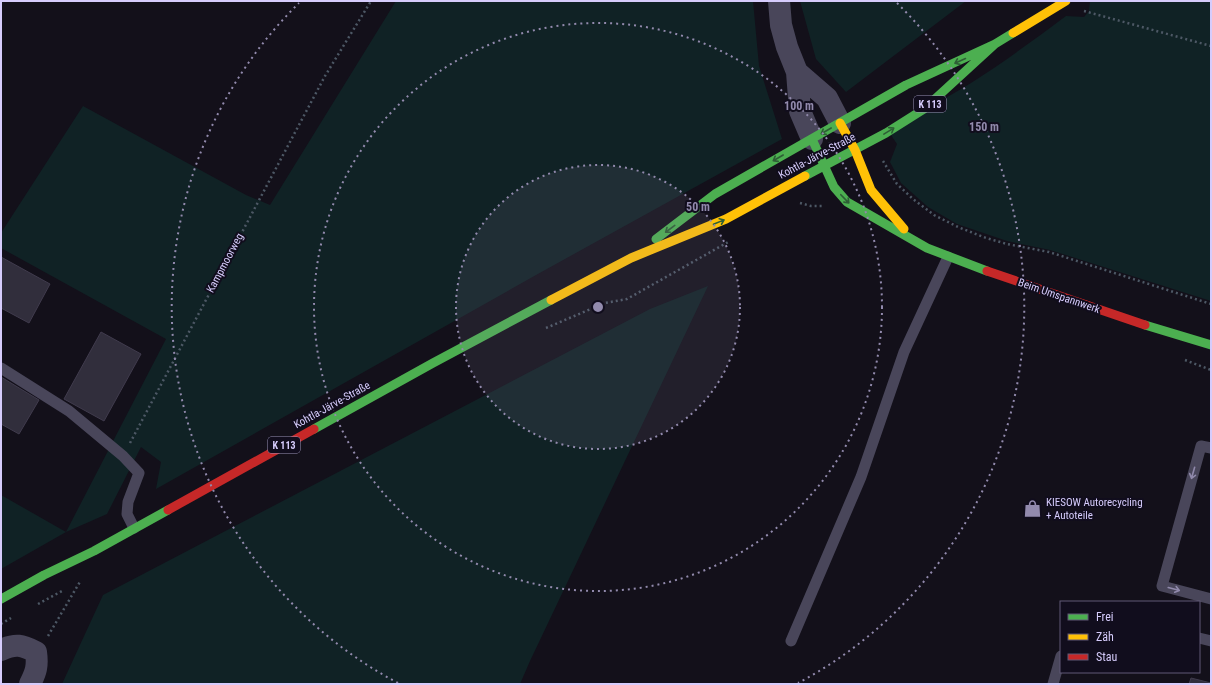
<svg xmlns="http://www.w3.org/2000/svg" width="1212" height="685" viewBox="0 0 1212 685" font-family="'Roboto Condensed',sans-serif">
<style>
.green{fill:#102225}
.building{fill:#312e3c;stroke:#403b4d}
.lines{fill:none;stroke-linecap:round;stroke-linejoin:round}
.path{stroke:#4d5865;stroke-width:2.5;stroke-dasharray:2 3;stroke-linecap:butt}
.lane{stroke:#49465a;stroke-width:11}
.street{stroke:#49465a;stroke-width:22}
.fast{stroke:#4caf50;stroke-width:9}
.slow{stroke:#ffc107;stroke-width:9}
.jam{stroke:#c62828;stroke-width:9}
.oneway{stroke:#2e5e36}
.oneway2{stroke:#9089ab}
.ring{fill:none;stroke:#928aad;stroke-width:2;stroke-dasharray:2 4}
.labels{text-anchor:middle;dominant-baseline:central;stroke-width:4;stroke-linejoin:round;paint-order:stroke}
.shield{fill:#110d1d;stroke:#9b93b9;stroke-width:1}
.shield-label{font-size:10px;font-weight:bold;fill:#d6ccfc}
.street-label{font-size:11px;fill:#d6ccfc;stroke:#110d1d}
.poi-label{font-size:11px;fill:#d6ccfc;stroke:#110d1d;text-anchor:start}
.centre{fill:#928aad;stroke:#110d1d;stroke-width:2}
.ring-label{font-size:12px;text-anchor:middle;font-weight:bold;fill:#928aad;stroke:#110d1d;stroke-width:4;stroke-linejoin:round;paint-order:stroke}
</style>
<rect width="100%" height="100%" fill="#13101a"/>
<path class="green" d="M396,1h357l6,65 23,73 -246,136 -380,214 5,-27 -20,-15 -34,67 -41,18 -65,37v-74l65,37 100,-193 -165,-91v-15l82,-127 163,89 24,10z
M800,1h166l-120,91 -30,-33z
M1090,1h121v300l-161,-51 -43,-9 -50,-17 -29,-17 -27,-24 -11,-21 7,-18 -6,-9c23,-22 53,-35 80,-52 33,-21 64,-44 95,-67l18,1 5,-6z
M708,286l-178,375 -10,23h-458l41,-89 547,-286z"/>
<path class="building" d="M1,257l49,27 -21,39 -28,-15z
M101,332l40,22 -37,67 -40,-22z
M1,377l38,23 -20,34 -18,-10z
M1191,678l20,5v1h-22z"/>
<g class="lines">
<path class="path" d="M1084,11l127,35
M883,161l14,23 16,15 21,16 24,12 28,11 21,6 42,8 162,52
M800,203l11,3h12
M546,328l59,-25 22,-4 103,-58
M1185,360l26,10
M130,443l195,-367 46,-75
M38,604l24,-13
M1,624l10,-6
M48,636l33,-56"/>
<path class="lane" d="M1,368l68,43 54,45 16,17 -11,29 -1,12 7,14
M1211,448l-10,-2 -39,140 49,13
M1199,638l12,3
M791,641l70,-164 43,-125 44,-95
M1053,684l8,-28"/>
<path class="street" d="M779,1l2,24 6,22 10,25 3,39 12,28
M797,72l30,26 13,25
M1,650c15,-7 21,-5 35,2 2,14 0,20 -6,32"/>
<path class="fast" d="M812,139l22,48 13,15 80,46 60,23
M805,176l81,-43 38,-24 71,-65
M656,239l59,-45 191,-109 89,-41 18,-11
M1145,325l66,20
M314,429l119,-66 118,-63
M1,599l43,-24 50,-24 74,-41"/>
<path class="slow" d="M1013,33l53,-32
M840,123l15,27 16,40 33,39
M551,300l80,-42 95,-39 79,-43"/>
<path class="jam" d="M987,271l158,54
M168,510l146,-81"/>
</g>
<defs><path id="oneway-shaft" d="M-6 0H5M1.5-3L5.5 0L1.5 3" fill="none" stroke-width="1.6" stroke-linecap="round" stroke-linejoin="round"/></defs>
<g class="oneway">
<use href="#oneway-shaft" transform="translate(960 61) rotate(156)"/>
<use href="#oneway-shaft" transform="translate(826 131) rotate(150)"/>
<use href="#oneway-shaft" transform="translate(889 131) rotate(-31)"/>
<use href="#oneway-shaft" transform="translate(778 158) rotate(150)"/>
<use href="#oneway-shaft" transform="translate(845 199) rotate(46)"/>
<use href="#oneway-shaft" transform="translate(719 222) rotate(-22)"/>
<use href="#oneway-shaft" transform="translate(670 229) rotate(143)"/>
</g>
<g class="oneway2">
<use href="#oneway-shaft" transform="translate(1193 473) rotate(106)"/>
<use href="#oneway-shaft" transform="translate(1174 589) rotate(15)"/>
</g>
<circle cx="598" cy="307" r="142" fill="#928aad" fill-opacity=".12"/>
<g class="ring">
<circle cx="598" cy="307" r="142"/>
<circle cx="598" cy="307" r="284"/>
<path d="M398 683A426 426 0 0 1 299 3M897 3A426 426 0 0 1 798 683"/>
</g>
<defs>
<symbol id="shop-bare" viewBox="-9 -9 18 18"><path d="M-5-2.5h2.3a2.7 3.5 0 0 1 5.4 0H5L5.5 6h-11ZM-1.5-2.5h3a1.5 2.3 0 0 0-3 0Z" fill="#928aad" stroke="#110d1d" stroke-width="2.5" paint-order="stroke"/></symbol>
</defs>
<g fill-rule="evenodd">
<use href="#shop-bare" x="1020" y="496" width="25" height="25"/>
</g>
<g class="labels">
<g class="shield">
<rect x="914" y="96" width="32" height="16" rx="3"/>
<rect x="268" y="437" width="32" height="16" rx="3"/>
</g>
<g class="shield-label">
<text x="930" y="104">K 113</text>
<text x="284" y="445">K 113</text>
</g>
<g class="street-label">
<text transform="translate(817 156) rotate(-28)">Kohtla-Järve-Straße</text>
<text transform="translate(225 263) rotate(-62)">Kampmoorweg</text>
<text transform="translate(1059 296) rotate(19)">Beim Umspannwerk</text>
<text transform="translate(332 405) rotate(-29)">Kohtla-Järve-Straße</text>
</g>
<g class="poi-label">
<text x="1046" y="502">KIESOW Autorecycling<tspan x="1046" dy="13">+ Autoteile</tspan></text>
</g>
</g>
<circle cx="598" cy="307" r="6" class="centre"/>
<g class="ring-label">
<text x="799" y="110">100 m</text>
<text x="984" y="131">150 m</text>
<text x="698" y="211">50 m</text>
</g>
<rect width="1212" height="685" fill="none" stroke="#d6ccfc" stroke-width="4"/>
<rect x="1060" y="601" width="140" height="72" fill="#110d1d" stroke="#605976"/>
<rect x="1068" y="614" width="20" height="6" fill="#4caf50" stroke="#605976"/>
<text x="1096" y="621" font-size="12" fill="#d6ccfc">Frei</text>
<rect x="1068" y="634" width="20" height="6" fill="#ffc107" stroke="#605976"/>
<text x="1096" y="641" font-size="12" fill="#d6ccfc">Zäh</text>
<rect x="1068" y="654" width="20" height="6" fill="#c62828" stroke="#605976"/>
<text x="1096" y="661" font-size="12" fill="#d6ccfc">Stau</text>
</svg>
